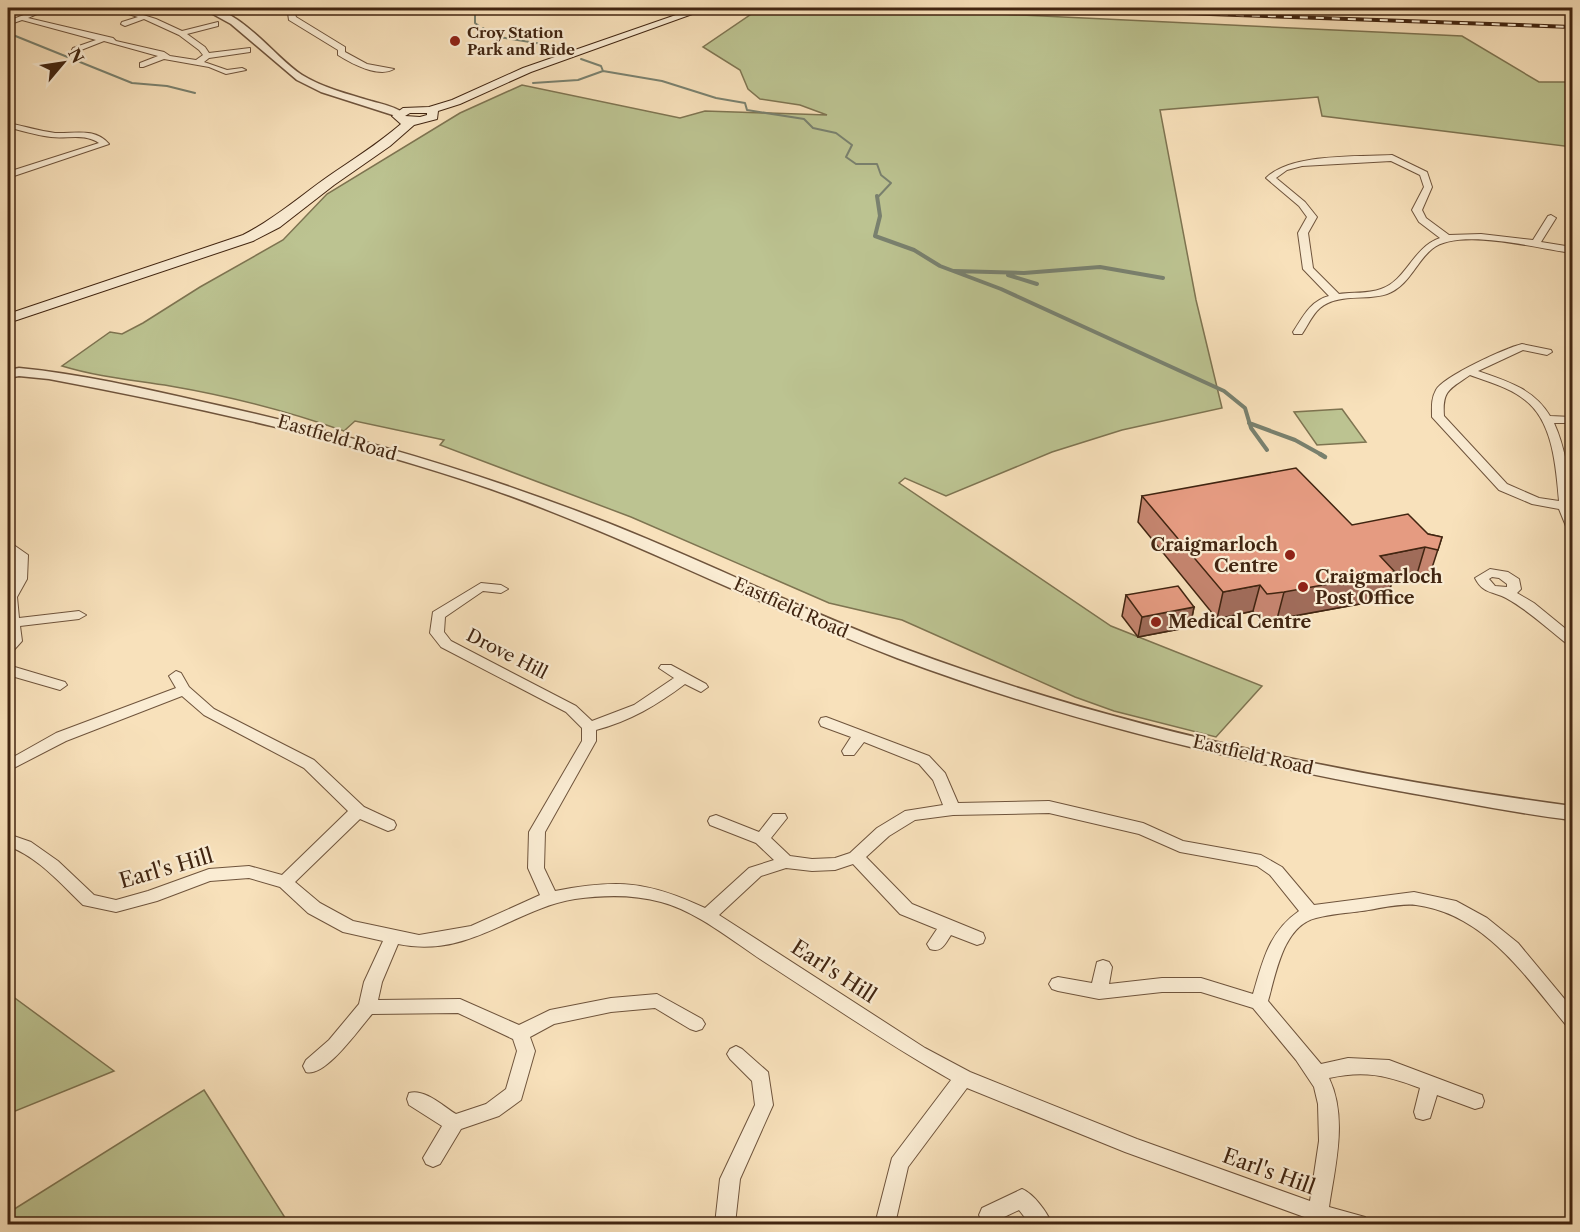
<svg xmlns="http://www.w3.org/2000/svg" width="1580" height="1232" viewBox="0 0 1580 1232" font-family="'Libre Caslon Text',serif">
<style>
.green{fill:#bcc391;stroke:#7e7451;stroke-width:1.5}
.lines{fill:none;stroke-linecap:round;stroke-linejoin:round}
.stream-far2{stroke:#79816f;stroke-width:2}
.stream-far1{stroke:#79816f;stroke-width:4}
.stream{stroke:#79816f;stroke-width:4.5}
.minor-casing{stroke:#6f543c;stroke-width:2}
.tertiary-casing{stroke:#6f543c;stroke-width:3}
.secondary-casing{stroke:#412511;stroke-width:2}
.minor{fill:#faecd3;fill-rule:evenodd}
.tertiary{fill:#faecd3;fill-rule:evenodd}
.secondary{fill:#faecd3;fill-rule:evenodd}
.rail-casing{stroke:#412511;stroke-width:4}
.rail{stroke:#faecd3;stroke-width:2;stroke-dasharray:8;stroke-linecap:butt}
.wall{fill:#c5856f;stroke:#412511;stroke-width:1.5}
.shaded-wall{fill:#a06c5a;stroke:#412511;stroke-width:1.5}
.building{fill:#e59b81;stroke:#412511;stroke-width:1.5}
.poi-dot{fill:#8f2418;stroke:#faecd3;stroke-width:2}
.labels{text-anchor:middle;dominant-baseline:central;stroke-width:4.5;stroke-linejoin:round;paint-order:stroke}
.far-poi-label{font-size:15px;font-weight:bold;fill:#412511;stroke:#faecd3;text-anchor:start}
.street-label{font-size:18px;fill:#412511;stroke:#faecd3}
.poi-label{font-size:18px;font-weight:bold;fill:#412511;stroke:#faecd3;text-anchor:start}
.near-street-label{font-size:21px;fill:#412511;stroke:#faecd3}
</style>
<rect width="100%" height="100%" fill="#f8e1bb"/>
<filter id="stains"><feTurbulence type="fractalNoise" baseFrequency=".00333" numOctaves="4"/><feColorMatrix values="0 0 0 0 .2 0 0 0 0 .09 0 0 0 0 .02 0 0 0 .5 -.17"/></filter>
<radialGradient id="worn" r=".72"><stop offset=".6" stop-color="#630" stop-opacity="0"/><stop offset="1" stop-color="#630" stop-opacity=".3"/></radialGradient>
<path class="green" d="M765,8h107l590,28 77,46h33v65l-250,-31 -4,-19 -158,13 36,190 26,108 -100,22 -70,22 -106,44 -41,-18 -6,5 212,143 151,60 -46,51 -102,-26 -39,-14 -173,-77 -73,-17 -198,-86 -191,-72 4,-5 -89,-19 -11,10c-57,-20 -115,-35 -174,-45 -37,-6 -72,-9 -108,-20l48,-34 12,2 21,-11 57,-36 83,-47 44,-46 133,-81 62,-28 158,33 25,-7 122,4 -27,-10 -40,-6 -12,-10 -8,-19 -37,-23 50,-34z
M1342,409l24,33 -49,3 -23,-33z
M8,993l106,78 -106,43z
M204,1090l85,134h-281v-11z"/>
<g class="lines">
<path class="stream-far2" d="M471,8l4,5v10l4,3
M483,28l16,9 62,10
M8,33l124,50 35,3 28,7
M581,59l20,7 2,5 59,10 54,17 29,5 2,7 57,9 9,9 23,5 16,12 -6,12 10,7h21l4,11 10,8 -14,15
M533,83l45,-3 25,-9"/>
<path class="stream-far1" d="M877,196l3,20 -5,20 39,14 26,16 61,23 223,102 21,17 6,20 16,22
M954,271l70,2 76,-6 63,11
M1008,275l29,9
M1249,423l46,17 27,15"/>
<path class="stream" d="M1320,454l5,3"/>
<defs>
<path id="minor" d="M42,8h8l-22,10 85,20 3,3 48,11 6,4 26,4 7,-5 -4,-5 -20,-15 -35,-16 -19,7 -4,-2 1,-2 16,-5 -19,-6h-33l-8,-3h43l35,11 26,12 36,-9v4l-31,8 18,13 4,6 41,-5v4l-41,6 -5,4 23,8 15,-2 4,2 -20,4 -17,-7 -45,-8 -21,8h-3v-4l18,-7 -54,-15 -28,11 -4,-2 1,-2 23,-8 -74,-20 -14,5v-4z
M279,8h8l7,3 2,6 49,30v5l22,12 27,5c-15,9 -42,-5 -56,-14v-5l-49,-30 -1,-7z
M8,123c16,3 31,8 47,10 19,1 40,-6 54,11l-101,34v-6l91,-29c-14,-10 -32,-4 -48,-6 -15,-2 -29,-6 -43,-10z
M1392,155l35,17 5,15 -10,23 4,8 23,17 32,-1 52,6 15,-24 3,-1 5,3 -15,24 31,5v6c-32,-4 -113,-26 -140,-4 -16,13 -23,37 -45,45 -20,7 -50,-1 -67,14 -8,7 -12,17 -18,26h-8l-1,-2c10,-15 17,-31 36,-36l-26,-27 -5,-36 9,-16 -8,-11 -33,-28c25,-25 91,-21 126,-23zM1391,161l29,14 4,12 -12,23 7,12 21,16c-28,10 -33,42 -59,51 -13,5 -29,3 -42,5l-26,-26 -5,-35 9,-16 -12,-15 -29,-24 11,-8 15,-4z
M1522,344l29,6 1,2 -5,3 -24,-5 -45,21c29,10 56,18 72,45l22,1v6h-18c15,33 18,73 18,109l-4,-1 -9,-22 -27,-5 -33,-14 -67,-73c0,-10 -1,-18 4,-27 8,-14 70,-42 86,-46zM1470,375c18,7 39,12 55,25 28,21 31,67 34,101l-20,-3 -32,-14 -63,-68c-2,-26 6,-27 26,-41z
M8,541l20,14 -1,24 -10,18 2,21 60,-7 7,4 -7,4 -59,7 2,15 -9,10 -5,1v-62l5,-11 2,-23 -7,-5z
M1490,569l18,3 11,7 2,10 -4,4 17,10 38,31v11l-5,-1c-20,-16 -39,-34 -61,-46 -13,-7 -23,-4 -31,-20zM1492,577l7,1 8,6v3l-12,-1 -6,-7z
M481,583l20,2 7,4 -7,4 -18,-2 -38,26 -1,15 7,9 125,65 16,15 42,-16 40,-27 -15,-10 2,-3h10l35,19 2,3 -7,5 -16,-8c-28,21 -55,37 -89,46v11l-51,91 -1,36 11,23c62,-12 93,-10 150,17l44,-40 25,-8 -18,-17 -46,-18 -2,-4 2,-4 6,-2 43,17 14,-18h12l2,4 -16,20 19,18 22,3 23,-1 15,-5 27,-25 28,-17 38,-6 -10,-25 -14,-16 -55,-22 -10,13h-10l-2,-4 9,-14 -30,-11 -2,-4 2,-4 5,-1 103,39 16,17 13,30 91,-2 94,22 40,18 78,14 21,12 32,38 100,-13 42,9 31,17 31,25 54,65v19l-6,-2c-41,-49 -81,-111 -150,-120 -16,-2 -38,4 -54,6 -15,2 -31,3 -46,7 -33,8 -40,56 -48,83l53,63 27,-6 41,2 93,35 2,6 -2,6 -7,2 -38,-14 -7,23 -7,2 -7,-2 -2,-6 6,-24c-34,-13 -56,-18 -91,-10 19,40 6,88 0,129l36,10 3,7h-42l-8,-2 -193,-70 -158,-64 -59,79 -13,57h-20l17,-66 59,-78c-65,-37 -126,-79 -188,-119 -32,-21 -65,-49 -102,-59 -29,-8 -57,-7 -86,-3 -62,10 -106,60 -177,45l-16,38 -4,18 82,-1 59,26 31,-15 61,-12 46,-4 45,25 3,5 -3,5 -6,2 -6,-2 -35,-21 -44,4 -57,12 -24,13 5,14 -14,49 -22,16 -38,13 -21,35 -7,3 -7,-3 -3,-6 19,-32 -33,-21 -2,-6 2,-6c15,-5 34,13 47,21l30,-10 20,-15 11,-38 -4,-12 -55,-26 -86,1c-13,15 -47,64 -66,58l-3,-6 3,-6 23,-20 30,-36 5,-22 19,-41 -40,-9 -35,-19 -28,-26 -31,-9 -39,3 -53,20 -41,11 -33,-7c-23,-22 -45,-48 -75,-59v-12l23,8 27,19 36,34 22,5 32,-9 61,-22 40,-3 33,9 66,-64 -44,-43 -100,-53 -22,-19 -116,45 -58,30v-11l48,-27 120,-45 -7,-12 7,-5 5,2 8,14 25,22 100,51 50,47 30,14 2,4 -2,4 -6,2 -28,-12 -65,63 25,21 33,18 66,14 52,-9 69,-31 -12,-27 1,-36 53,-91v-13l-16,-16 -125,-65 -11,-14 3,-21zM1049,813l90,21 41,18 77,14 13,9 29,36c-30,21 -36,49 -46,83l-52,-16h-39l-53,6 3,-17 -3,-5 -6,-2 -6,2 -5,21 -34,-6 -6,2 -3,5 3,5 6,2 41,8 63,-7h39l52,16 43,52 18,27 4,17 1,37 -9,60 -173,-62 -167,-67 -45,-24 -206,-133 42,-39 25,-8 26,3 23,-1 18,-6 47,50 37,15 -10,15 3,5c12,4 15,-5 21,-14l26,10 6,-2 2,-5 -2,-5 -71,-29 -46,-47 23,-21 26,-16 38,-5z
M8,665l57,17 2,3 -7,5 -52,-15z
M736,1046l6,3 26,23 5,33 -33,74 -5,45h-20l5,-45 35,-74 -3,-24 -22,-22 -3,-5 3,-5z
M1022,1189c12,5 25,23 30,35h-22l-11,-14 -17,8 3,6h-21l-5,-9 3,-7z"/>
<path id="tertiary" d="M202,8c35,-4 72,49 100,67 21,13 46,19 69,26 11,3 25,6 34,13l-9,2 -75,-24 -24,-12 -66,-56z
M19,368c62,6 123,20 184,34 138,30 273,69 405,121 101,40 198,89 300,127 212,79 439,126 664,156v14c-58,-7 -115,-19 -173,-29 -171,-31 -339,-72 -502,-133 -137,-52 -267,-120 -406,-169 -144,-49 -293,-82 -442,-110l-30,-3 -11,2v-8z"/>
<path id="secondary" d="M696,8h13l-178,64 -71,32 -22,7 -1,8 -23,6 -24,21 -56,39 -54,42 -27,14 -245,82v-9l235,-79c31,-16 55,-37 83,-57 26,-18 52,-34 75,-54l-9,-8 11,-8 26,-1 23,-7 71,-32zM410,113h17v2l-7,2 -15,-1z"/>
</defs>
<use href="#minor" class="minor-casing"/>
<use href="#tertiary" class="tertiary-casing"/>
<use href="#secondary" class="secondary-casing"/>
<use href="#minor" class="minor"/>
<use href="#tertiary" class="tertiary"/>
<use href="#secondary" class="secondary"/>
<defs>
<path id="rail" d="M1044,8l528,19"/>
</defs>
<use href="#rail" class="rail-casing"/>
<use href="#rail" class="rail"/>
</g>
<path class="wall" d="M1142,496l210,29 76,9 14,3 -13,40 -12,-3 -24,4 -6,21 -110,20 -17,2 -7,-10 -36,8 -79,-97z
M1126,595l68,12 -4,20 -52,10 -16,-21z"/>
<path class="shaded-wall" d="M1425,547l-8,27 -24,4 -6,21 -110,20 7,-27 96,-36z
M1260,585l-7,26 -36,8 6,-27z
M1194,607l-4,20 -52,10 4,-20z"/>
<path class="building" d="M1296,468l56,57 56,-11 20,20 14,3 -4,13 -13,-3 -45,9 15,16 -111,20 -17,2 -7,-9 -37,7 -81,-96z
M1178,586l16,21 -52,10 -16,-22z"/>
<g class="poi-dot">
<circle cx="455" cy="41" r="6"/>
<circle cx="1290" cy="555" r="6"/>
<circle cx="1303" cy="587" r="6"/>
<circle cx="1156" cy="622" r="6"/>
</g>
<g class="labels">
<g class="far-poi-label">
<text x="467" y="32">Croy Station<tspan x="467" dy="17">Park and Ride</tspan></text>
</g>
<g class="street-label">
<text transform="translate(337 438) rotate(16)">Eastfield Road</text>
<text transform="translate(791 608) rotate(24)">Eastfield Road</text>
<text transform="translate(507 654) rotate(27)">Drove Hill</text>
<text transform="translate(1253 755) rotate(13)">Eastfield Road</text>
</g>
<g class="poi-label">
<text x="1278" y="545" text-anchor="end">Craigmarloch<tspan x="1278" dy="21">Centre</tspan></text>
<text x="1315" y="577">Craigmarloch<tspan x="1315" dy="21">Post Office</tspan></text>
<text x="1168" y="622">Medical Centre</text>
</g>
<g class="near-street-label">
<text transform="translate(166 868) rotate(-16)">Earl's Hill</text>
<text transform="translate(834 971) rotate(33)">Earl's Hill</text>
<text transform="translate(1269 1171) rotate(20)">Earl's Hill</text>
</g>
</g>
<rect width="1580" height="1232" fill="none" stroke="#f8e1bb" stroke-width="30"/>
<rect x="9" y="9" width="1562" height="1214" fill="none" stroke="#412511" stroke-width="3"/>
<rect x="15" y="15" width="1550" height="1202" fill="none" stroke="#412511" stroke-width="1.5"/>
<g transform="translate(63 63) rotate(61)" stroke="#faecd3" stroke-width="4.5" paint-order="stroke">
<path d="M0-4.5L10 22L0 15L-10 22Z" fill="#412511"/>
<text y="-9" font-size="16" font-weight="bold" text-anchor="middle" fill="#412511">N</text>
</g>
<rect width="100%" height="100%" filter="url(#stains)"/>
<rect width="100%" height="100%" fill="url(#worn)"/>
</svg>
